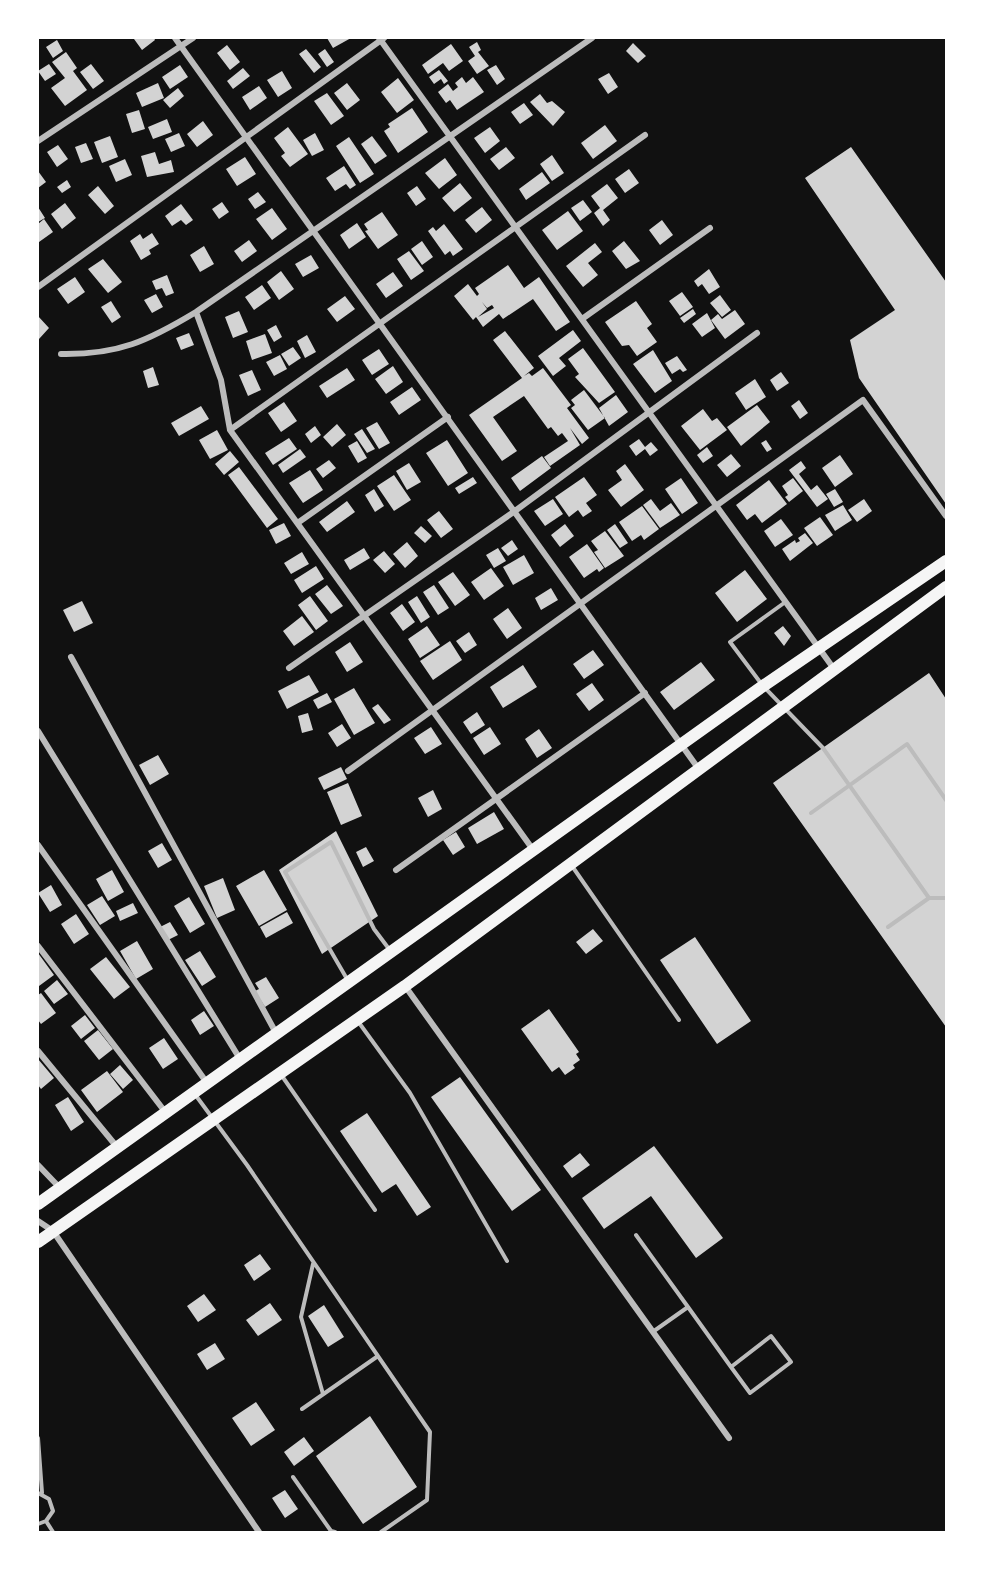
<svg xmlns="http://www.w3.org/2000/svg" width="984" height="1570" viewBox="0 0 984 1570" font-family="'Titillium Web',sans-serif">
<style>
.building{fill:#d3d3d3;fill-rule:evenodd}
.lines{fill:none;stroke-linecap:round;stroke-linejoin:round}
.service{stroke:#bcbcbc;stroke-width:4}
.minor{stroke:#bcbcbc;stroke-width:6}
.trunk{stroke:#f5f5f5;stroke-width:12}
</style>
<rect width="100%" height="100%" fill="#111"/>
<path class="building" d="M137,38h17l1,2 -13,10 -8,-11z
M327,38h24l-18,10z
M57,40l6,11 -10,7 -7,-11z
M477,42l4,8 -3,2 11,14 -12,8 -9,-13 7,-5 -6,-9z
M633,43l13,13 -8,7 -12,-12z
M451,44l12,17 -14,10 -6,-8 -15,11 -6,-9z
M227,45l13,17 -10,8 -13,-17z
M306,49l15,18 -7,6 -15,-19z
M325,49l9,13 -7,5 -9,-13z
M66,52l11,16 -4,3 14,19 -22,16 -14,-18 14,-10 -13,-16z
M49,64l7,10 -11,7 -7,-10z
M91,64l13,17 -11,8 -13,-17z
M180,65l8,12 -18,12 -8,-12z
M496,65l9,14 -8,6 -10,-15z
M243,68l7,8 -17,13 -6,-8z
M439,70l9,11 -4,3 -3,-5 -7,5 -5,-7z
M282,71l10,17 -14,9 -11,-17z
M609,73l9,14 -10,7 -10,-15z
M462,77l4,6 7,-6 11,15 -27,18 -7,-10 -4,3 -8,-11 10,-8 5,7 5,-4 -3,-4z
M398,78l16,22 -17,13 -16,-21z
M158,83l6,15 -22,9 -6,-14z
M347,83l13,17 -13,10 -13,-17z
M259,86l8,12 -17,12 -8,-13z
M178,88l6,8 -14,12 -7,-8z
M327,93l17,23 -13,9 -17,-24z
M540,94l7,9 5,-2 13,11 -12,14 -23,-24z
M524,103l9,12 -13,9 -9,-12z
M412,108l16,24 -30,21 -14,-22 6,-4 -2,-3z
M139,110l6,19 -13,4 -6,-19z
M167,119l5,13 -19,7 -5,-12z
M203,121l10,14 -16,12 -10,-13z
M605,125l12,16 -24,18 -12,-16z
M288,127l20,27 -18,13 -9,-11 4,-3 -11,-15z
M490,127l10,14 -15,12 -11,-15z
M179,133l6,13 -14,6 -6,-13z
M315,133l9,17 -12,6 -9,-16z
M110,136l8,21 -16,6 -8,-21z
M372,136l15,20 -12,8 -14,-20z
M349,137l25,37 -14,9 -24,-37z
M86,143l7,16 -12,4 -6,-16z
M58,145l10,14 -11,8 -10,-15z
M506,147l9,11 -16,12 -9,-11z
M851,147l95,135v222l-87,-126 -9,-38 45,-30 -90,-132z
M155,152l4,12 12,-4 3,12 -27,5 -6,-21z
M552,155l12,18 -12,8 -12,-17z
M245,157l11,17 -19,12 -11,-17z
M445,158l12,17 -18,14 -14,-16z
M125,159l7,16 -16,7 -7,-16z
M344,166l12,19 -6,4 -4,-5 -11,7 -9,-13z
M629,169l10,14 -14,10 -10,-14z
M38,171l8,11 -8,6z
M542,172l8,11 -24,17 -7,-11z
M67,180l4,7 -9,6 -5,-6z
M460,183l12,15 -18,14 -12,-14z
M607,184l11,14 -15,12 7,10 -7,6 -9,-13 6,-5 -9,-12z
M98,186l16,20 -9,8 -17,-19z
M417,186l9,13 -10,7 -9,-13z
M258,192l8,10 -11,7 -7,-10z
M583,200l9,12 -12,9 -9,-13z
M222,202l7,10 -10,7 -7,-10z
M65,203l11,15 -14,11 -11,-15z
M181,204l12,16 -7,5 -5,-5 -9,6 -7,-10z
M38,207l7,11 -7,4z
M482,207l10,13 -16,13 -11,-13z
M272,208l15,21 -15,11 -16,-21z
M568,211l15,20 -26,19 -15,-20z
M382,212l16,23 -20,14 -13,-18 3,-1 -4,-6z
M44,219l9,13 -14,10 -1,-18z
M662,220l11,15 -13,10 -11,-15z
M357,223l9,14 -17,12 -9,-14z
M444,224l19,25 -10,7 -3,-5 -5,4 -17,-24 5,-4 3,4z
M152,233l7,11 -10,6 2,4 -10,6 -11,-19 10,-7 3,5z
M249,240l8,11 -15,11 -8,-11z
M422,241l11,16 -11,8 -11,-16z
M624,241l16,20 -14,8 -14,-18z
M595,243l7,9 -14,11 10,12 -15,12 -17,-21z
M204,246l10,18 -14,8 -10,-17z
M409,251l15,20 -13,9 -14,-21z
M311,255l8,13 -16,9 -8,-13z
M103,259l19,23 -14,11 -20,-24z
M508,265l16,23 15,-11 31,45 -14,9 -23,-32 -30,20 -4,-5 -16,13 -7,-10 -3,3 -19,-24 14,-12 9,12 2,-2 -4,-6zM482,302l5,6 5,-3 2,3 -16,9 9,-8z
M709,269l11,18 -11,7 -7,-10 -4,3 -4,-6z
M281,271l13,18 -15,11 -12,-18z
M393,272l10,14 -17,12 -10,-14z
M167,275l7,18 -8,3 -4,-8 -6,2 -4,-9z
M75,277l10,15 -17,12 -11,-15z
M262,285l9,13 -17,12 -9,-13z
M682,292l11,15 -13,9 -11,-15z
M156,294l7,13 -11,6 -8,-13z
M720,295l11,15 -9,7 -12,-14z
M345,296l10,13 -18,13 -10,-13z
M111,301l10,16 -9,6 -11,-16z
M636,301l16,23 -5,4 10,14 -20,14 -8,-11 -7,1 -17,-24z
M693,309l3,5 -12,9 -4,-5z
M735,310l10,14 -20,15 -14,-19 7,-6 4,5z
M239,311l9,21 -15,6 -8,-21z
M707,313l8,15 -13,9 -10,-13z
M38,316l11,12 -10,11 -1,-2z
M276,325l6,12 -8,5 -7,-12z
M573,330l8,11 -22,17 7,8 -13,10 -15,-20z
M505,331l29,37 -10,8 5,-3 3,3 11,-8 28,37 -4,3 22,30 -7,6 -12,-16 10,17 -30,21 -6,-9 24,-16 -6,-8 -4,3 -7,-9 -3,2 -24,-33 -31,21 24,34 -15,10 -33,-46 53,-37 -29,-38z
M189,333l5,12 -13,5 -5,-12z
M265,334l7,19 -20,7 -6,-19z
M307,335l9,17 -11,6 -8,-17z
M293,347l8,11 -12,8 -8,-12z
M583,348l32,44 -16,11 -24,-26 4,-3 -11,-15z
M379,349l10,15 -17,11 -10,-15z
M653,350l19,31 -17,12 -22,-29z
M280,355l7,14 -13,7 -8,-14z
M677,356l10,14 -4,2 -3,-3 -8,5 -7,-11z
M393,366l10,16 -17,12 -11,-15z
M153,367l6,18 -11,3 -5,-17z
M347,368l8,12 -28,18 -8,-12z
M252,370l9,20 -13,6 -9,-21z
M781,372l8,11 -12,8 -7,-11z
M755,379l11,18 -20,13 -11,-17z
M412,387l9,13 -22,15 -9,-13z
M584,390l21,28 -17,12 -17,-22 4,-3 -4,-5z
M616,395l12,17 -19,14 -10,-18z
M799,400l9,13 -8,6 -9,-13z
M284,402l13,19 -16,11 -13,-19z
M757,405l13,17 -29,24 -14,-19z
M201,406l8,13 -30,17 -8,-13z
M703,409l9,12 5,-3 10,12 -27,20 -19,-24z
M377,422l13,21 -11,6 -13,-21z
M337,424l9,11 -14,12 -9,-10z
M315,426l6,9 -10,8 -6,-9z
M362,429l13,20 -8,4 -13,-19z
M217,430l11,20 -18,9 -11,-19z
M289,438l8,11 -24,16 -8,-12z
M639,439l6,8 6,-5 7,8 -8,6 -5,-7 -9,7 -7,-10z
M447,440l21,33 -20,13 -22,-33z
M766,440l6,9 -5,3 -6,-9z
M357,441l10,17 -9,5 -10,-17z
M707,447l6,9 -10,7 -6,-8z
M300,449l6,8 -23,16 -5,-8z
M230,451l9,11 -15,13 -9,-11z
M731,454l10,12 -14,11 -10,-12z
M840,455l13,19 -18,13 -13,-19z
M542,456l9,12 -31,23 -9,-13z
M329,460l7,8 -13,10 -7,-9z
M801,461l5,7 -7,6 12,16 6,-5 11,14 -11,8 -28,-37z
M409,463l12,19 -14,8 -11,-19z
M625,464l19,26 -23,17 -13,-17 14,-10 -6,-9z
M239,467l39,52 -11,9 -39,-53z
M310,470l13,20 -20,13 -14,-20z
M394,475l17,25 -17,11 -17,-25z
M473,477l4,6 -18,11 -4,-6z
M584,477l13,18 -11,8 6,8 -9,6 -5,-7 -9,7 -14,-20z
M681,478l17,25 -16,11 -17,-25z
M793,478l10,13 -14,11 -4,-5 3,-2 -6,-9z
M769,480l18,24 -25,19 -7,-9 -8,6 -11,-15z
M374,489l10,17 -9,6 -10,-17z
M835,489l8,13 -9,5 -8,-13z
M553,499l10,15 -18,12 -11,-15z
M651,499l9,12 11,-8 9,12 -20,13 -17,-23z
M864,499l8,12 -15,11 -9,-12z
M347,501l8,11 -28,20 -8,-10z
M843,505l9,15 -17,11 -10,-16z
M642,506l17,23 -15,11 -3,-5 -9,6 -13,-19z
M439,511l14,18 -12,9 -14,-18z
M820,517l13,18 -16,11 -13,-18z
M781,519l12,16 -18,12 -11,-16z
M284,523l7,13 -15,8 -7,-14z
M565,524l9,12 -14,11 -9,-12z
M615,524l13,19 -8,5 -13,-18z
M421,526l11,10 -7,7 -11,-10z
M605,531l19,25 -19,12 -11,-16 4,-2 -7,-9z
M805,533l8,10 -23,18 -8,-12 13,-9 1,3 4,-2 -2,-3z
M512,540l6,9 -10,7 -7,-8z
M407,542l11,14 -13,12 -12,-14z
M587,544l17,24 -5,4 -2,-3 -13,9 -15,-21z
M364,548l6,10 -20,12 -6,-10z
M498,548l8,13 -12,7 -8,-13z
M384,551l11,13 -10,9 -12,-13z
M302,552l7,12 -18,10 -7,-11z
M524,555l10,18 -21,12 -10,-18z
M316,566l8,13 -22,14 -8,-13z
M491,568l13,18 -20,14 -13,-18z
M745,570l22,29 -30,23 -22,-29z
M453,572l17,23 -15,11 -17,-24z
M327,585l16,21 -12,8 -16,-20z
M434,585l15,23 -11,7 -15,-23z
M551,588l7,12 -17,10 -6,-12z
M310,596l18,25 -12,9 -18,-25z
M417,596l13,21 -9,6 -13,-21z
M82,601l11,22 -19,9 -11,-22z
M402,604l13,18 -12,9 -13,-18z
M508,608l14,20 -15,11 -14,-20z
M302,616l12,16 -20,14 -11,-15z
M427,626l13,19 -20,13 -12,-19z
M783,626l8,10 -7,10 -10,-13z
M469,632l8,13 -12,8 -9,-12z
M450,641l12,19 -29,20 -13,-19z
M350,642l13,20 -16,10 -12,-20z
M593,650l11,15 -20,14 -11,-15z
M701,662l14,18 -41,30 -14,-18z
M523,665l14,22 -34,21 -13,-21z
M929,673l17,26v328l-173,-244z
M309,675l10,17 -32,17 -9,-18z
M592,683l12,17 -15,11 -13,-17z
M354,688l21,35 -21,12 -20,-36z
M327,693l5,9 -14,7 -5,-9z
M378,704l13,16 -7,4 -12,-16z
M477,712l8,13 -14,9 -8,-12z
M308,713l5,17 -11,3 -4,-17z
M342,724l9,14 -14,9 -9,-14z
M431,727l11,17 -17,10 -11,-16z
M490,727l11,17 -17,11 -11,-17z
M539,729l13,19 -15,10 -12,-19z
M158,755l11,19 -19,11 -11,-20z
M341,767l6,12 -23,11 -6,-12z
M348,783l14,33 -21,9 -14,-33z
M433,790l9,19 -14,8 -10,-19z
M494,812l10,17 -27,15 -9,-16z
M336,831l42,85 -56,38 -43,-84z
M456,832l9,15 -12,8 -10,-15z
M162,843l10,17 -14,8 -10,-17z
M366,847l8,14 -11,6 -7,-15z
M112,870l12,22 -16,9 -12,-22z
M264,870l23,40 -28,16 -23,-40z
M223,878l12,32 -18,8 -13,-32z
M51,885l11,20 -12,7 -12,-19z
M102,896l13,20 -15,9 -13,-20z
M189,897l16,27 -15,9 -16,-27z
M133,903l5,10 -18,8 -4,-10z
M287,912l6,11 -27,15 -6,-11z
M76,914l13,20 -15,10 -13,-20z
M170,922l8,13 -10,5 -8,-13z
M593,929l10,12 -17,13 -10,-12z
M695,937l56,84 -34,23 -57,-84z
M137,941l16,28 -17,10 -16,-28z
M200,951l16,26 -14,9 -17,-26z
M38,953l16,22 -15,11 -1,-3z
M106,957l24,30 -16,12 -24,-30z
M266,977l13,21 -14,9 -10,-16 4,-2 -4,-6z
M57,980l11,14 -14,10 -10,-13z
M41,993l15,20 -15,11 -3,-4v-25z
M549,1009l30,43 -3,2 4,6 -7,5 2,3 -10,7 -6,-8 -7,5 -31,-43z
M204,1011l10,15 -14,9 -9,-15z
M85,1015l10,13 -14,11 -10,-13z
M98,1030l15,19 -14,11 -15,-19z
M164,1038l14,21 -15,10 -14,-21z
M38,1059l16,19 -13,11 -3,-4z
M120,1065l13,15 -10,9 -13,-15z
M107,1071l16,21 -26,20 -16,-22z
M460,1077l81,113 -29,21 -81,-114z
M68,1097l16,25 -13,9 -16,-26z
M367,1113l64,94 -14,9 -21,-32 -14,9 -42,-62z
M654,1146l69,92 -27,20 -45,-62 -47,33 -22,-31z
M580,1153l10,12 -18,13 -9,-12z
M260,1254l11,15 -17,12 -10,-16z
M204,1294l12,16 -18,12 -11,-16z
M270,1303l12,17 -24,16 -12,-16z
M324,1305l20,32 -16,10 -20,-31z
M215,1343l10,16 -18,11 -10,-16z
M256,1402l19,28 -24,16 -19,-28z
M370,1416l47,71 -54,37 -47,-68z
M304,1437l10,14 -20,15 -10,-14z
M285,1490l13,19 -13,9 -13,-20z"/>
<g class="lines">
<path class="service" d="M784,603l-54,39 33,44 60,62 106,150h17
M811,813l96,-69 39,56
M572,866l107,154
M888,927l41,-29
M347,979l-62,-107 46,-30 43,87 15,20
M357,1020l53,73 97,168
M282,1076l93,134
M194,1093l53,72 183,267 -3,68 -46,32
M636,1235l52,72 -34,24
M313,1264l-12,53 22,77
M688,1307l43,60 40,-31 20,26 -41,31 -19,-26
M302,1409l76,-53
M38,1438l4,55
M293,1477l38,54 4,1
M38,1493l11,6 4,12 -7,10 -8,3
M46,1521l7,11"/>
<path class="minor" d="M175,38l523,730
M379,38l455,631
M38,141l155,-103
M38,287l346,-249
M196,312l25,68 9,50 304,421
M582,319l128,-91
M61,354c57,1 87,-13 135,-42l396,-274
M230,430l415,-295
M299,522l149,-105
M71,657l205,376
M289,668l226,-157 242,-178
M38,731l202,328
M348,771l515,-371 83,116
M38,845l169,238
M396,870l249,-177
M38,946l128,167
M405,986l324,452
M38,1051l79,96
M38,1165l22,23
M38,1221l15,10 206,301"/>
<path class="trunk" d="M38,1204l725,-518 183,-125
M38,1242l367,-256 541,-399"/>
</g>
<rect width="984" height="1570" fill="none" stroke="#ffffff" stroke-width="78"/>
</svg>
